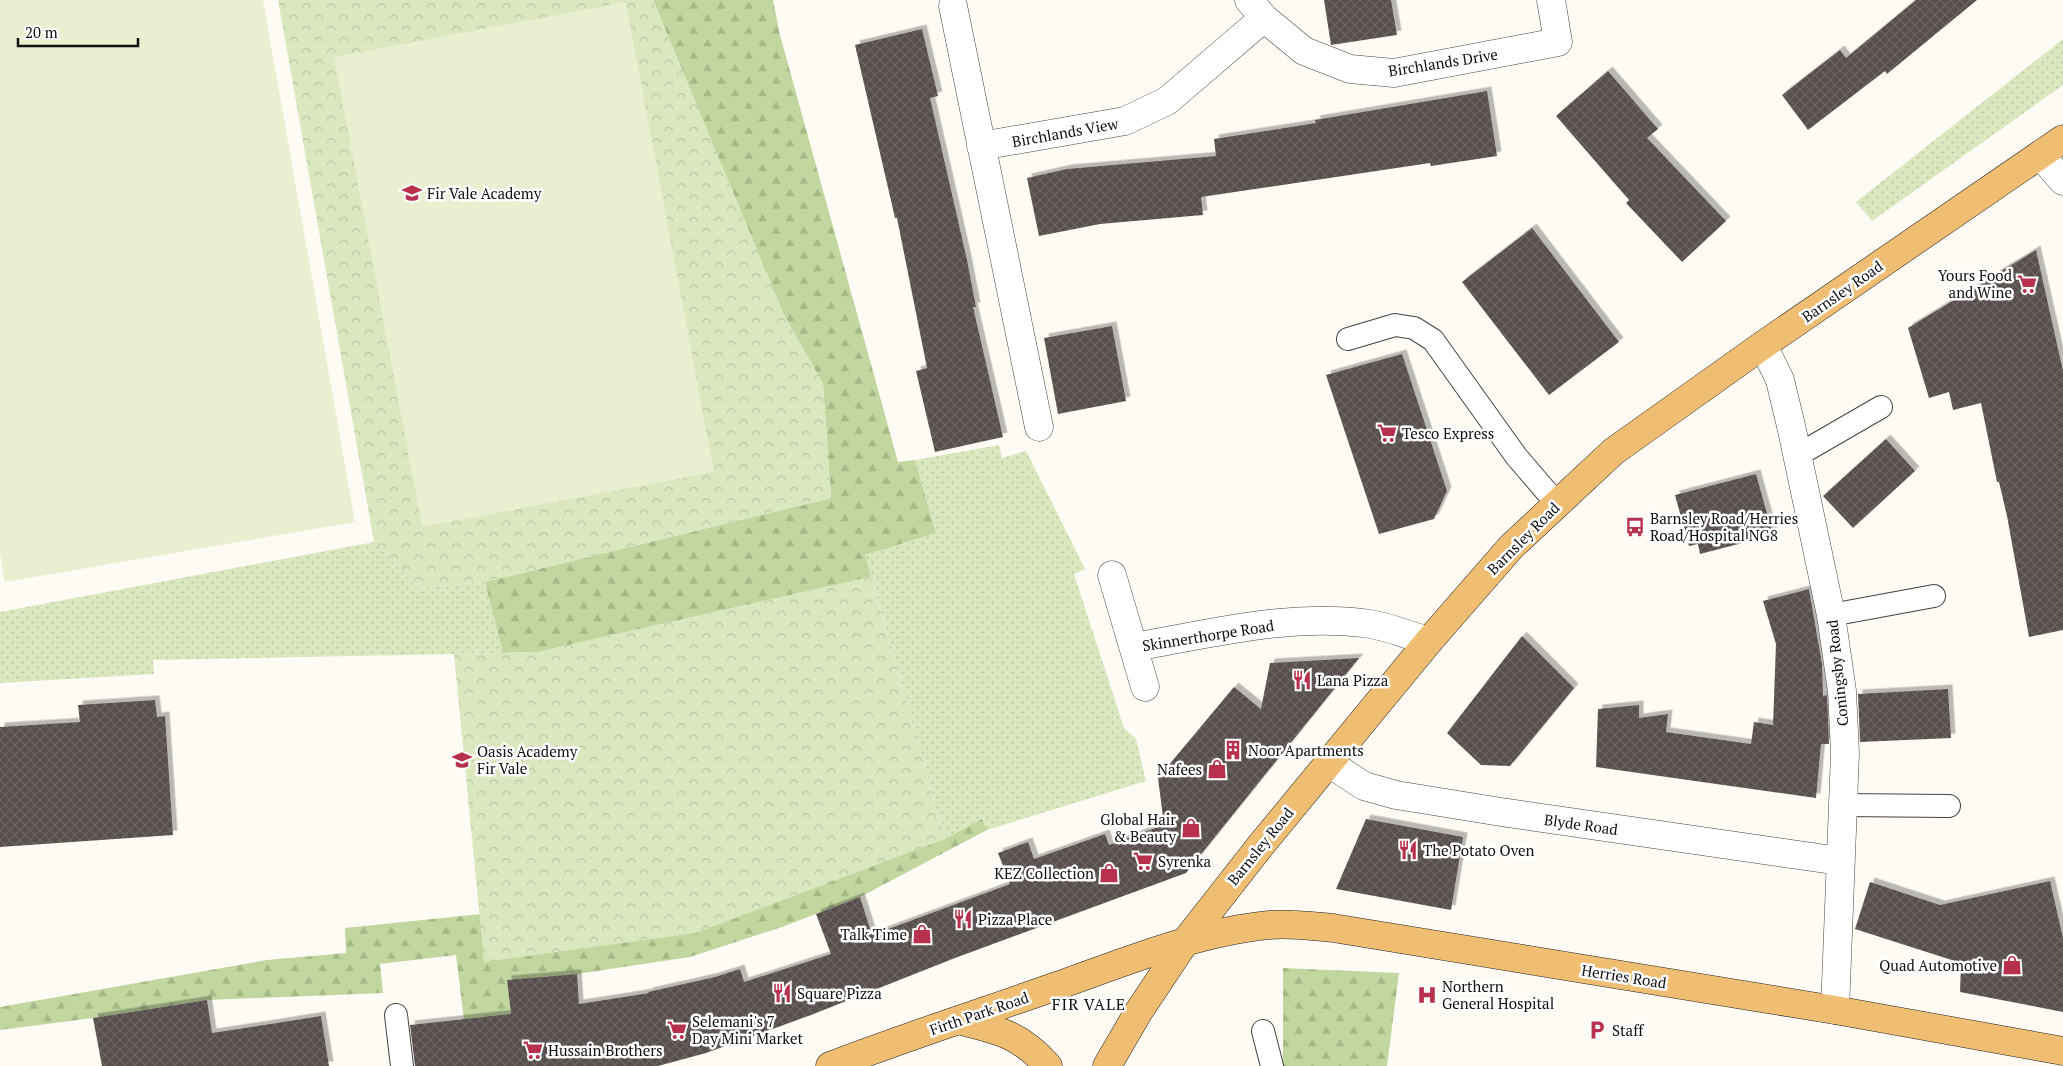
<svg xmlns="http://www.w3.org/2000/svg" width="2063" height="1066" viewBox="0 0 2063 1066" font-family="'PT Serif',serif">
<style>
.grass{fill:url(#grass-dots)}
.forest{fill:url(#forest-firs)}
.park{fill:url(#park-crowns)}
.pitch{fill:#e9efd0}
.building{fill:url(#building-cross-hatch);filter:url(#shadow)}
.lines{fill:none;stroke-linecap:round;stroke-linejoin:round}
.service-casing{stroke:#434343;stroke-width:24}
.minor-casing{stroke:#434343;stroke-width:29}
.primary-casing{stroke:#212121;stroke-width:29}
.service{stroke:#fff;stroke-width:22}
.minor{stroke:#fff;stroke-width:28}
.primary{stroke:#efbe73;stroke-width:28}
.labels{text-anchor:middle;dominant-baseline:central;stroke-width:5;stroke-linejoin:round;paint-order:stroke}
.street-label{font-size:15px;fill:#101010;stroke:#fff}
.poi-label{font-size:15px;fill:#101010;stroke:#fff;text-anchor:start}
.neighbourhood-label{font-size:16px;letter-spacing:1px;fill:#101010;stroke:#fff}
</style>
<defs>
<pattern id="grass-dots" width="8" height="8" patternUnits="userSpaceOnUse" patternTransform="scale(1.25)"><rect width="8" height="8" fill="#dae7bf"/><path d="M2 2h.1M6 6h.1" fill="none" stroke="#bac5a3" stroke-width="1.8" stroke-linecap="round"/></pattern>
<pattern id="forest-firs" width="22" height="20" patternUnits="userSpaceOnUse" patternTransform="scale(1.25)"><rect width="22" height="20" fill="#c1d79f"/><path d="M5 1l3.5 6h-7zM16 11l3.5 6h-7z" fill="#a5b888"/></pattern>
<pattern id="park-crowns" width="20" height="18" patternUnits="userSpaceOnUse" patternTransform="scale(1.25)"><rect width="20" height="18" fill="#dae7bf"/><path d="M2 6a3 3 0 1 1 6 0M12 15a3 3 0 1 1 6 0" fill="none" stroke="#bac5a3"/></pattern>
<pattern id="building-cross-hatch" width="8" height="8" patternUnits="userSpaceOnUse" patternTransform="scale(1.25)"><rect width="8" height="8" fill="#58504d"/><path d="M0 0l8 8M0 8l8-8" fill="none" stroke="#6b6562"/></pattern>
<filter id="shadow"><feDropShadow dx="4.5" dy="-4.5" stdDeviation="0" flood-color="#0004"/></filter>
</defs>
<rect width="100%" height="100%" fill="#fefbf4"/>
<path class="grass" d="M2063,39v46l-191,136 -16,-19z
M999,445l3,13 24,-7 59,118 -11,5 50,154 12,11 10,42 -159,49 -5,-11 -37,20 -80,-284 71,-22 -21,-73z
M374,542l44,46 67,-6 18,71 -350,7 1,14 -154,9v-71z"/>
<path class="forest" d="M653,0h120l7,35 118,427 17,-2 21,73 -71,22 6,22 -333,75 -35,1 -18,-71 346,-84 -8,-114 -40,-71z
M982,819l5,11 -127,67 -78,30 -92,30 -113,17 -70,6 4,35 -47,5 -8,-65 -76,9 3,29 -176,7 -114,18 -93,12v-23l267,-47 79,-7 -1,-25 136,-14 3,48 461,-123z
M1283,968l116,5 -12,93h-104z"/>
<path class="park" d="M278,0h375l130,313 40,71 8,114 -346,84 -67,6 -44,-46z
M871,577l74,262 -249,94 -212,29 -30,-308 84,-2z"/>
<path class="pitch" d="M0,0h263l92,522 -350,60 -5,-29z
M626,2l88,470 -292,55 -88,-470z"/>
<path class="building" d="M1324,0h67l6,35 -66,10z
M1916,0h61l-90,74 -2,-3 -77,59 -26,-35 58,-45 6,8z
M922,29l16,67 -8,2 37,162 9,47h-3l30,130 -68,15 -19,-81 11,-3 -30,-150h-2l-40,-173z
M1608,71l50,58 -11,9 79,83 -44,41 -56,-59 3,-3 -73,-84z
M1487,91l10,65 -66,10 -1,-3 -229,34 2,18 -103,9 -61,12 -12,-58 40,-9 149,-13 -2,-17 102,-16 -1,-3z
M1532,228l87,114 -70,53 -87,-113z
M2036,250l27,121v259l-34,7 -22,-121 -8,-34h-2l-16,-79 -28,7 -4,-18 -20,6 -21,-70z
M1112,326l14,75 -68,13 -14,-76z
M1402,354l45,137 -13,28 -55,15 -53,-159z
M1886,439l29,32 -62,57 -30,-32z
M1756,474l17,61 -73,19 -2,-10 -9,2 -14,-51z
M1809,589l13,75 1,32 4,-1 2,49h-8l-5,54 -220,-31 2,-58 41,-4v13l29,-4 -2,18 85,12 3,-22 19,3 3,-81 -13,-43z
M1522,636l52,52 -64,78 -29,-1 -34,-32z
M1359,658l-173,215 -231,85 -144,57 -105,38 -48,13h-243l-5,-41 101,-11 -4,-34 70,-6 2,30 70,-11 -1,-1 67,-15 25,-8 4,13 87,-28 -15,-40 44,-17 12,38 138,-51 -12,-31 30,-11 6,17 71,-25 4,11 55,-20 -6,-47 76,-91 27,22 9,-46z
M1948,689l3,49 -91,4 -2,-48z
M155,700l2,17 8,-1 8,119 -173,12v-120l80,-5 -2,-17z
M1366,819l97,18 -12,73 -115,-21z
M2050,881l13,57v74l-103,-20 1,-29 -106,-34 15,-47 70,23z
M207,1000l5,33 109,-17 8,50h-227l-9,-48z"/>
<g class="lines">
<defs>
<path id="service" d="M1348,339l47,-14 19,3 19,12 83,116 41,48
M1798,455l83,-48
M1831,615l103,-19
M1842,805l107,1
M396,1015l6,51
M1263,1031l9,35"/>
<path id="minor" d="M1249,0l15,18 40,33 46,18 44,4 164,-31 -7,-42
M953,6l86,421
M981,146l144,-25 42,-20 97,-83
M2040,155l23,26
M1763,345l17,35 12,50 39,185 11,76 3,62 -10,257
M1112,575l33,112
M1134,647c81,-14 154,-34 236,-23 20,3 40,12 59,17
M1329,763l35,23 32,9 105,17 339,49"/>
<path id="primary" d="M958,1020c40,10 62,14 90,46
M830,1066c73,-28 147,-52 221,-78 69,-24 144,-56 218,-63 21,-2 43,1 64,3l502,82 228,41
M1107,1066l32,-55 46,-69 76,-97 168,-204 82,-94 103,-96 149,-106 300,-206"/>
</defs>
<use href="#service" class="service-casing"/>
<use href="#minor" class="minor-casing"/>
<use href="#primary" class="primary-casing"/>
<use href="#service" class="service"/>
<use href="#minor" class="minor"/>
<use href="#primary" class="primary"/>
</g>
<defs>
<symbol id="school-bare" viewBox="-9 -9 18 18"><path d="M0-5L7-2L0 1L-7-2ZM-4 1L0 2.5L4 1V4Q0 6-4 4Z" fill="#b7314c" stroke="#fff" stroke-width="2.5" paint-order="stroke"/></symbol>
<symbol id="supermarket-bare" viewBox="-9 -9 18 18"><path d="M-6-5.5h2.5l.6 2H6L4.5 2H-2.5L-4.4-4H-6ZM-1.5 3.2a1.3 1.3 0 1 0 .1 0ZM3 3.2a1.3 1.3 0 1 0 .1 0Z" fill="#b7314c" stroke="#fff" stroke-width="2.5" paint-order="stroke"/></symbol>
<symbol id="bus-bare" viewBox="-9 -9 18 18"><path d="M-5-6H5V4H4V6H2V4H-2V6H-4V4H-5ZM-3.5-4V0h7V-4ZM-3.5 1.2v1.5H-2V1.2ZM2 1.2v1.5H3.5V1.2Z" fill="#b7314c" stroke="#fff" stroke-width="2.5" paint-order="stroke"/></symbol>
<symbol id="restaurant-bare" viewBox="-9 -9 18 18"><path d="M-5-6h1v4h1v-4h1v4h1v-4h1v5L-1.5 .5V6h-2V.5L-5-1ZM5-6V6H3V1.5H1.5Q1.5-4 5-6Z" fill="#b7314c" stroke="#fff" stroke-width="2.5" paint-order="stroke"/></symbol>
<symbol id="building-bare" viewBox="-9 -9 18 18"><path d="M-4-6H4V6H1V3H-1V6H-4ZM-2.5-4.3h1.7v1.8h-1.7ZM.8-4.3h1.7v1.8H.8ZM-2.5-1h1.7V.8h-1.7ZM.8-1h1.7V.8H.8Z" fill="#b7314c" stroke="#fff" stroke-width="2.5" paint-order="stroke"/></symbol>
<symbol id="shop-bare" viewBox="-9 -9 18 18"><path d="M-5-2.5h2.3a2.7 3.5 0 0 1 5.4 0H5L5.5 6h-11ZM-1.5-2.5h3a1.5 2.3 0 0 0-3 0Z" fill="#b7314c" stroke="#fff" stroke-width="2.5" paint-order="stroke"/></symbol>
<symbol id="hospital-bare" viewBox="-9 -9 18 18"><path d="M-5-5h3v3.5h4V-5h3V5h-3V1.5h-4V5h-3Z" fill="#b7314c" stroke="#fff" stroke-width="2.5" paint-order="stroke"/></symbol>
<symbol id="parking-bare" viewBox="-9 -9 18 18"><path d="M-3.5-5.5H1a3.5 3.5 0 0 1 0 7H-1V5.5H-3.5ZM-1-3.4V-.6H.8a1.4 1.4 0 0 0 0-2.8Z" fill="#b7314c" stroke="#fff" stroke-width="2.5" paint-order="stroke"/></symbol>
</defs>
<g fill-rule="evenodd">
<use href="#school-bare" x="398" y="179" width="28" height="28"/>
<use href="#supermarket-bare" x="2013" y="270" width="28" height="28"/>
<use href="#supermarket-bare" x="1373" y="419" width="28" height="28"/>
<use href="#bus-bare" x="1621" y="513" width="28" height="28"/>
<use href="#restaurant-bare" x="1288" y="666" width="28" height="28"/>
<use href="#building-bare" x="1219" y="736" width="28" height="28"/>
<use href="#school-bare" x="448" y="746" width="28" height="28"/>
<use href="#shop-bare" x="1203" y="755" width="28" height="28"/>
<use href="#shop-bare" x="1177" y="814" width="28" height="28"/>
<use href="#restaurant-bare" x="1394" y="836" width="28" height="28"/>
<use href="#supermarket-bare" x="1129" y="847" width="28" height="28"/>
<use href="#shop-bare" x="1095" y="859" width="28" height="28"/>
<use href="#restaurant-bare" x="949" y="905" width="28" height="28"/>
<use href="#shop-bare" x="908" y="920" width="28" height="28"/>
<use href="#shop-bare" x="1998" y="951" width="28" height="28"/>
<use href="#restaurant-bare" x="768" y="979" width="28" height="28"/>
<use href="#hospital-bare" x="1413" y="981" width="28" height="28"/>
<use href="#supermarket-bare" x="663" y="1016" width="28" height="28"/>
<use href="#parking-bare" x="1583" y="1016" width="28" height="28"/>
<use href="#supermarket-bare" x="519" y="1036" width="28" height="28"/>
</g>
<g class="labels">
<g class="street-label">
<text transform="translate(1443 62) rotate(-9)">Birchlands Drive</text>
<text transform="translate(1065 132) rotate(-10)">Birchlands View</text>
<text transform="translate(1842 291) rotate(-35)">Barnsley Road</text>
<text transform="translate(1523 538) rotate(-45)">Barnsley Road</text>
<text transform="translate(1208 635) rotate(-9)">Skinnerthorpe Road</text>
<text transform="translate(1837 673) rotate(-96)">Coningsby Road</text>
<text transform="translate(1581 824) rotate(8)">Blyde Road</text>
<text transform="translate(1260 846) rotate(-51)">Barnsley Road</text>
<text transform="translate(1624 976) rotate(9)">Herries Road</text>
<text transform="translate(979 1013) rotate(-19)">Firth Park Road</text>
</g>
<g class="poi-label">
<text x="427" y="193">Fir Vale Academy</text>
<text x="2012" y="275" text-anchor="end">Yours Food<tspan x="2012" dy="17">and Wine</tspan></text>
<text x="1402" y="433">Tesco Express</text>
<text x="1650" y="518">Barnsley Road/Herries<tspan x="1650" dy="17">Road/Hospital NG8</tspan></text>
<text x="1317" y="680">Lana Pizza</text>
<text x="1248" y="750">Noor Apartments</text>
<text x="477" y="751">Oasis Academy<tspan x="477" dy="17">Fir Vale</tspan></text>
<text x="1202" y="769" text-anchor="end">Nafees</text>
<text x="1176" y="819" text-anchor="end">Global Hair<tspan x="1176" dy="17">&amp; Beauty</tspan></text>
<text x="1423" y="850">The Potato Oven</text>
<text x="1158" y="861">Syrenka</text>
<text x="1094" y="873" text-anchor="end">KEZ Collection</text>
<text x="978" y="919">Pizza Place</text>
<text x="907" y="934" text-anchor="end">Talk Time</text>
<text x="1997" y="965" text-anchor="end">Quad Automotive</text>
<text x="1442" y="986">Northern<tspan x="1442" dy="17">General Hospital</tspan></text>
<text x="797" y="993">Square Pizza</text>
<text x="692" y="1021">Selemani's 7<tspan x="692" dy="17">Day Mini Market</tspan></text>
<text x="1612" y="1030">Staff</text>
<text x="548" y="1050">Hussain Brothers</text>
</g>
<g class="neighbourhood-label">
<text x="1089" y="1004">FIR VALE</text>
</g>
</g>
<path d="M18 38v8h120v-8" fill="none" stroke="#101010" stroke-width="2.5"/>
<text x="25" y="38" font-size="15" fill="#101010" stroke="#ffffff" stroke-width="4" paint-order="stroke">20 m</text>
</svg>
